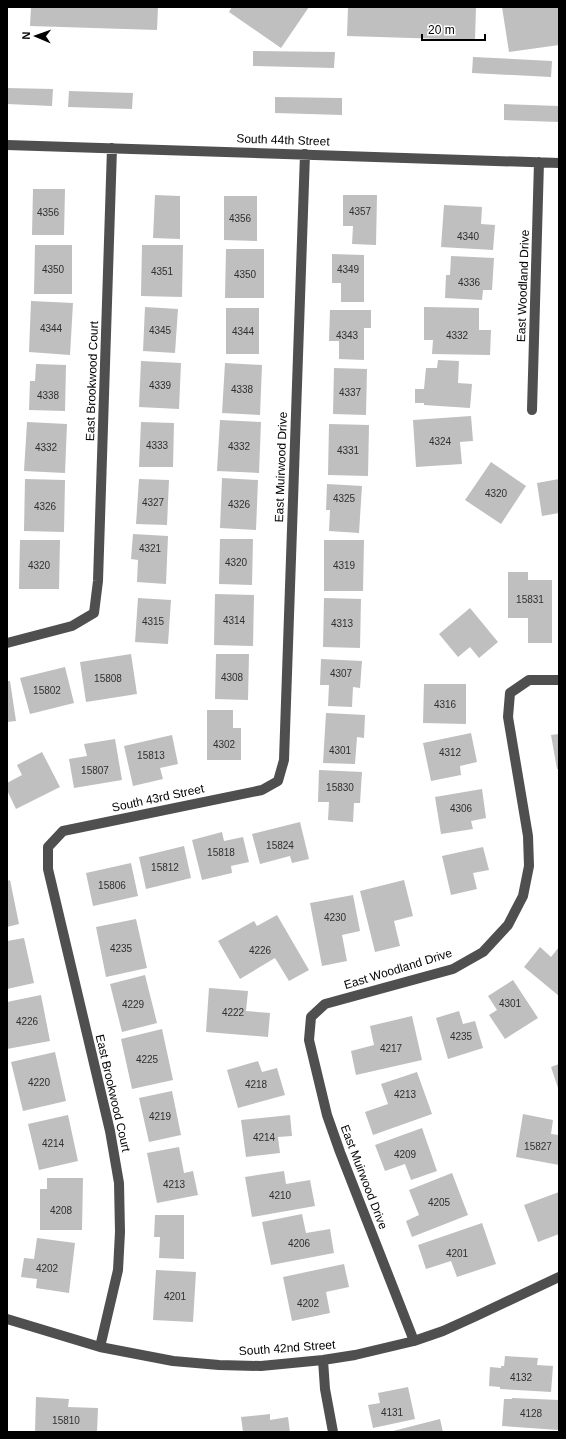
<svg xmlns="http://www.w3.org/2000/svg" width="566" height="1439" viewBox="0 0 566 1439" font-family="Arial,sans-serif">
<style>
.building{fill:#bfbfbf}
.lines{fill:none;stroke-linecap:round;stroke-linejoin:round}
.minor{stroke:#4f4f4f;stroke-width:10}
.labels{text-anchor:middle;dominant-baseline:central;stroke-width:3.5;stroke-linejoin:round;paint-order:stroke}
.number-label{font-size:10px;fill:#303030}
.street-label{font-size:12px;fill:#000;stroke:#fff}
</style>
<rect width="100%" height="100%" fill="#fff"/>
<path class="building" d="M31,7h127l-1,23 -127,-4z
M232,7h77l-28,41 -52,-36z
M348,7h128l-1,33 -128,-4z
M502,7h57v38l-50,7z
M253,51l82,1 -1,16 -81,-2z
M473,57l79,4 -1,16 -79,-4z
M7,88l46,1 -1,17 -45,-2z
M69,91l64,2 -1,16 -64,-2z
M275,97l67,1v17l-67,-2z
M504,104l55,2v16l-55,-2z
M33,189h32l-1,46h-32z
M155,195l25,1v43l-27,-1z
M343,195h34l-1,50 -24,-1 1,-18h-10z
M224,196h33v45l-33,-1z
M444,205l38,2 -1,17 14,1 -2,25 -52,-3z
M35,245h37v49h-38z
M142,245h41l-1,52 -41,-1z
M226,249h38v49h-39z
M332,254l32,1v47h-23v-19h-9z
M451,256l43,2 -2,32h-9l-1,10 -37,-2 1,-23h4z
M31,301l42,2 -3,52 -41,-3z
M145,307l33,2 -3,44 -32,-2z
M424,307l55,1v22h12l-1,25 -58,-1 1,-14h-9z
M226,308h33v46h-33z
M330,310h41v18h-7v32l-25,-1v-18h-10z
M438,360l21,1 -1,22 14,1 -2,24 -46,-3v-2h-9v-14h9l2,-21h11z
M141,361l40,2 -2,46 -40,-2z
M225,363l37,2 -2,50 -38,-2z
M36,364l30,1 -1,46 -36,-1 1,-29h5z
M334,368l33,1 -1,46 -33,-1z
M471,416l2,25 -13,1 2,22 -46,3 -3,-47z
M220,420l41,2 -2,51 -42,-2z
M27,422l40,2 -2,49 -41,-2z
M141,422l33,1 -1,44h-34z
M329,424l40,1 -1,51 -40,-1z
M491,462l35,24 -25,38 -36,-24z
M222,478l36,2 -2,50 -36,-2z
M25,479l40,1 -1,52 -40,-1z
M139,479l30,1 -2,45 -31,-1z
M559,479v34l-17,3 -5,-33z
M327,484l35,2 -3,47 -30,-2 1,-21h-4z
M133,534l35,2 -2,48 -29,-2 1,-22 -7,-1z
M220,539h33l-1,46 -33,-1z
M20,540h40l-1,49h-40z
M324,540h40l-1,51h-39z
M508,572h20v8h24v63h-24v-25h-20z
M215,594l39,1 -1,51 -39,-1z
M138,598l33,2 -3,44 -33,-2z
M324,598l37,1 -1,49 -37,-1z
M470,608l28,34 -19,16 -9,-11 -12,10 -19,-23z
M131,654l6,40 -51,8 -6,-40z
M216,654h33l-1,46 -33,-1z
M321,659l41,2 -2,27 -7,-1 -1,20 -24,-1 1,-21h-9z
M65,667l9,36 -44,11 -10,-36z
M7,681h3l6,40 -9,1z
M424,684h42v40l-43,-1z
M207,710h26v18h8v32h-34z
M326,713l39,2 -1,23 -7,-1 -2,27 -32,-1z
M471,733l6,29 -17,4 1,9 -30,6 -8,-38z
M559,734v35h-2l-6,-34z
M172,735l6,29 -18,4 3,11 -30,7 -9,-40z
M115,739l7,41 -48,8 -5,-29 18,-3 -3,-12z
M42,752l18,35 -44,22 -9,-19v-7l15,-8 -5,-10z
M319,770l43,2 -2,31h-6l-1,19 -25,-2 1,-18h-11z
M482,789l4,29 -15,3 2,8 -32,5 -6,-37z
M300,822l9,37 -17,4 -2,-7 -30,8 -8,-30z
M222,832l2,9 19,-4 6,25 -18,4 1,7 -30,7 -10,-40z
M184,846l7,32 -45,11 -7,-32z
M483,847l6,23 -16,3 4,16 -26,6 -9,-39z
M131,863l7,33 -45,10 -7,-33z
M10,880l9,44 -12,3v-46z
M404,880l9,36 -19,5 6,25 -25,6 -15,-61z
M353,895l7,36 -18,4 5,26 -25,5 -12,-63z
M277,915l32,55 -20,11 -14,-23 -35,21 -22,-38 36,-20 3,5z
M136,919l11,49 -41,9 -10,-50z
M24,938l10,45 -27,6v-48z
M540,947l11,10 8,-10v49l-35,-29z
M145,975l12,48 -35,9 -12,-48z
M513,980l25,38 -33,21 -16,-24 8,-5 -9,-14z
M209,988l39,3 -2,20 24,2 -2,24 -62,-5z
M41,995l9,46 -43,8v-47z
M459,1011l4,13 12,-3 8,27 -35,11 -12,-41z
M412,1016l10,44 -66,15 -5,-24 23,-6 -4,-19z
M162,1029l11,51 -41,9 -11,-50z
M55,1052l11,49 -43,10 -12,-49z
M258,1061l4,11 15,-4 8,27 -47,13 -11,-38z
M559,1064v27l-8,-24z
M417,1072l15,42 -59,21 -8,-23 23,-8 -7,-20z
M172,1091l9,44 -32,7 -10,-44z
M523,1114l30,6 -2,14 8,1v30l-43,-8z
M68,1115l10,46 -39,9 -11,-46z
M290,1115l2,21 -14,1 2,16 -34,4 -5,-37z
M422,1128l15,43 -26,9 -6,-16 -20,7 -10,-26z
M179,1147l5,26 9,-2 5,24 -41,8 -10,-50z
M284,1171l2,13 24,-4 5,26 -63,11 -7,-40z
M452,1173l16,42 -56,22 -6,-16 13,-6 -10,-25z
M47,1178h36l-1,52h-42v-41h7z
M559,1192v42l-21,8 -14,-37z
M302,1214l4,19 24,-4 4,24 -63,12 -9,-43z
M155,1215h29v44l-25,-1 1,-21h-6z
M482,1223l14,41 -39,13 -6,-16 -25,8 -8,-24z
M37,1238l38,5 -6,50 -33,-5 1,-9 -16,-2 3,-19 10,1z
M344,1264l5,23 -23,5 4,21 -38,8 -9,-44z
M156,1270l40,2 -3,50 -40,-2z
M505,1356l33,2 -1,7 16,1 -2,26 -51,-3v-2l-11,-1 1,-19 11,1v-2h3z
M408,1387l7,32 -42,9 -5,-23 12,-2 -2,-10z
M36,1397l33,2 -1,8 30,1 -1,24h-62z
M512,1398l47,2v30l-57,-4 2,-27h8z
M270,1414v6l18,-3 2,15h-47l-2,-15z
M440,1419l3,13h-50v-1z"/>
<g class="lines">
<path class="minor" d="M7,145l552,18
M532,410l7,-248
M7,643l65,-17 22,-13 4,-32 14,-433
M7,1319l93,28 73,14 46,4 42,1 62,-6 32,-5 59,-14 29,-10 31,-14 85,-40
M414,1341l-74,-189 -13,-37 -18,-75 2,-23 14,-13 128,-35 30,-17 25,-27 15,-29 6,-30 -1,-30 -20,-119 2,-24 19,-13h30
M100,1347l18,-77 2,-38 -1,-49 -9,-52 -62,-262v-22l15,-16 199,-41 16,-9 6,-21 21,-606
M323,1360l2,29 8,43"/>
</g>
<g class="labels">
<g class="number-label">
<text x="360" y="211">4357</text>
<text x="48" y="212">4356</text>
<text x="240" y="218">4356</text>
<text x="468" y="236">4340</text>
<text x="53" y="269">4350</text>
<text x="348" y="269">4349</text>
<text x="162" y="271">4351</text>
<text x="245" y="274">4350</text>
<text x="469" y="282">4336</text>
<text x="51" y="328">4344</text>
<text x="160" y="330">4345</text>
<text x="243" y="331">4344</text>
<text x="347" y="335">4343</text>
<text x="457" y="335">4332</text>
<text x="160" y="385">4339</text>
<text x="242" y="389">4338</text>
<text x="350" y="392">4337</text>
<text x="48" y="395">4338</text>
<text x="440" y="441">4324</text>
<text x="157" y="445">4333</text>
<text x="239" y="446">4332</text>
<text x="46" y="447">4332</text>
<text x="348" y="450">4331</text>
<text x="496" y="493">4320</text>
<text x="344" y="498">4325</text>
<text x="153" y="502">4327</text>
<text x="239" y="504">4326</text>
<text x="45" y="506">4326</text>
<text x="150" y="548">4321</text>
<text x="236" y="562">4320</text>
<text x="39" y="565">4320</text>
<text x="344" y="565">4319</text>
<text x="530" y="599">15831</text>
<text x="234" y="620">4314</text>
<text x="153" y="621">4315</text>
<text x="342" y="623">4313</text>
<text x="341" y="673">4307</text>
<text x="232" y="677">4308</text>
<text x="108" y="678">15808</text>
<text x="47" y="690">15802</text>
<text x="445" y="704">4316</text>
<text x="224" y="744">4302</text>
<text x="340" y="750">4301</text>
<text x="450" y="752">4312</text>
<text x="151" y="755">15813</text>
<text x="95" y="770">15807</text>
<text x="340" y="787">15830</text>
<text x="461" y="808">4306</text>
<text x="280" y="845">15824</text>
<text x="221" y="852">15818</text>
<text x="165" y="867">15812</text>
<text x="112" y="885">15806</text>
<text x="335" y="917">4230</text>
<text x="121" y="948">4235</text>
<text x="260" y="950">4226</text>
<text x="510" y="1003">4301</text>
<text x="133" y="1004">4229</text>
<text x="233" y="1012">4222</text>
<text x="27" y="1021">4226</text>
<text x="461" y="1036">4235</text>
<text x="391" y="1048">4217</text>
<text x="147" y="1059">4225</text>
<text x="39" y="1082">4220</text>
<text x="256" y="1084">4218</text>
<text x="405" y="1094">4213</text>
<text x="160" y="1116">4219</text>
<text x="264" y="1137">4214</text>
<text x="53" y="1143">4214</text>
<text x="538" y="1146">15827</text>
<text x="405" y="1154">4209</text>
<text x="174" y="1184">4213</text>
<text x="280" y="1195">4210</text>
<text x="439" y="1202">4205</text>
<text x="61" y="1210">4208</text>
<text x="299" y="1243">4206</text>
<text x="457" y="1253">4201</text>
<text x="47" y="1268">4202</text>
<text x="175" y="1296">4201</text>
<text x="308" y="1303">4202</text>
<text x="521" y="1377">4132</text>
<text x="392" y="1412">4131</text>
<text x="531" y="1413">4128</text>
<text x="66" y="1420">15810</text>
</g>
<g class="street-label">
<text transform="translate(283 140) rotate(2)">South 44th Street</text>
<text transform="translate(523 286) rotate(-88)">East Woodland Drive</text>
<text transform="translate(92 381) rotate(-88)">East Brookwood Court</text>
<text transform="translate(281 467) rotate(-88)">East Muirwood Drive</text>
<text transform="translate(158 798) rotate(-12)">South 43rd Street</text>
<text transform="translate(398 969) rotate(-17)">East Woodland Drive</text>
<text transform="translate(113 1093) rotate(77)">East Brookwood Court</text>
<text transform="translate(364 1177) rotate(69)">East Muirwood Drive</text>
<text transform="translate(287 1348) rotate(-4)">South 42nd Street</text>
</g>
</g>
<rect width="566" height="1439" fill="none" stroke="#000000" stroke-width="16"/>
<g transform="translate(36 36) rotate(272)" stroke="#ffffff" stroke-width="3" paint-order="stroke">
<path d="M0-3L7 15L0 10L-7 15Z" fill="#000000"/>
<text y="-6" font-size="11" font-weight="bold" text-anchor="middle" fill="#000000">N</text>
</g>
<path d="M422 34v6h63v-6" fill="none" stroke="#000000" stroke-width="2"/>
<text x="428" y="34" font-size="12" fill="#000000" stroke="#ffffff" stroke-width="3" paint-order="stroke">20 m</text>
</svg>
